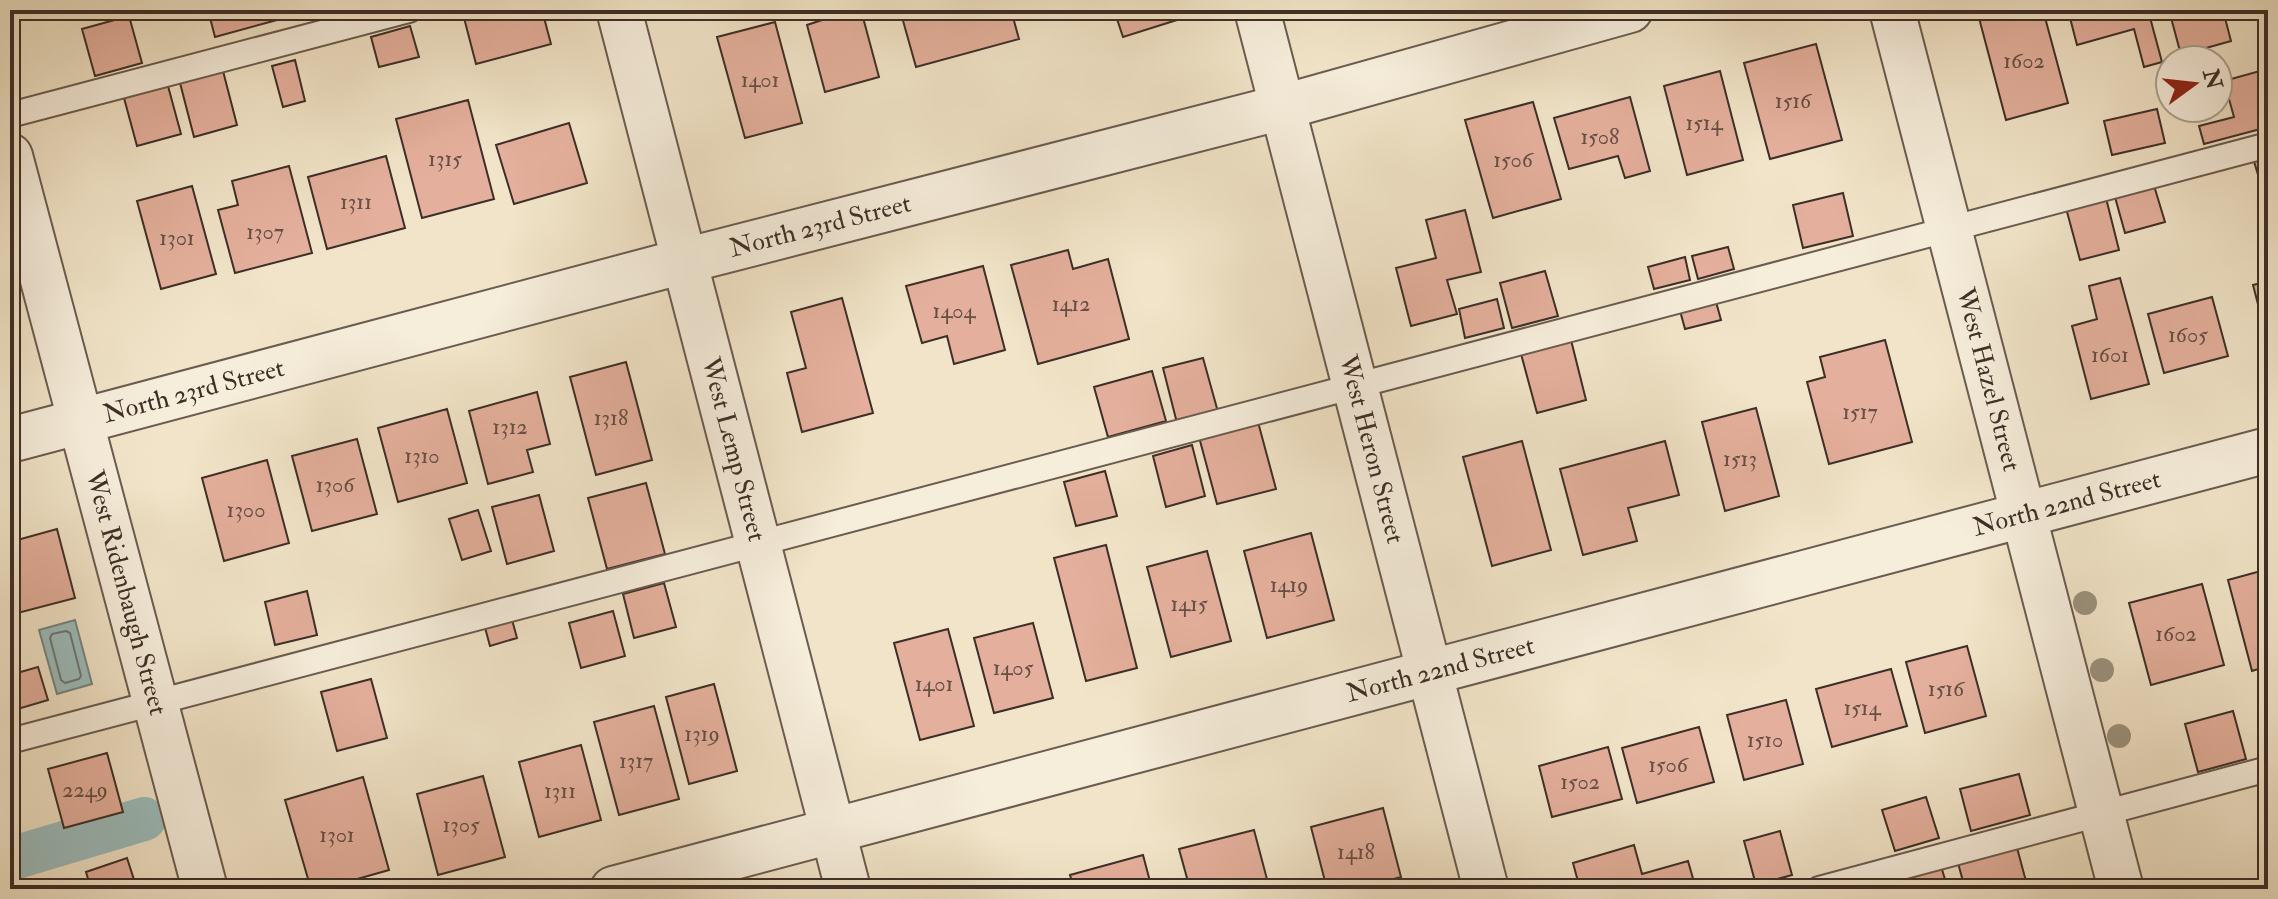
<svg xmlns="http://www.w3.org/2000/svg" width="2278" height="899" viewBox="0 0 2278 899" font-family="'IM FELL Double Pica',serif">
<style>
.water{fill:#9cbdbd;stroke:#768481;stroke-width:2}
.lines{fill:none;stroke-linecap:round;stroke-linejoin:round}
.shore{stroke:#6c7672;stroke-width:2}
.canal{stroke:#9cbdbd;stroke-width:44}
.building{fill:#e4af9c;stroke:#3d2f27;stroke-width:2}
.lane-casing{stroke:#6a5c4f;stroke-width:28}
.street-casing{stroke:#6a5c4f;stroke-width:48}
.lane{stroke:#f6eddb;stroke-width:24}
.street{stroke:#f6eddb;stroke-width:44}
.tree{fill:#9b917c}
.labels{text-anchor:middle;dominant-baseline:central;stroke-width:6;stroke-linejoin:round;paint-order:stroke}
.number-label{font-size:22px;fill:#674f44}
.street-label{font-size:26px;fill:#3d2f27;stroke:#f6eddb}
</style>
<rect width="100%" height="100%" fill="#f1e4c8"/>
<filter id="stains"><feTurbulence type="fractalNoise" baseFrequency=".0025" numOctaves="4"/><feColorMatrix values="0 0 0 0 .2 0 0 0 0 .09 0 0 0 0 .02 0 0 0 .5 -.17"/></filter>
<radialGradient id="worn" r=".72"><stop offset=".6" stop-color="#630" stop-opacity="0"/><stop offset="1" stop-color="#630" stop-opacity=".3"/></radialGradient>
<path class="water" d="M75,620l17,64 -35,10 -18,-64z"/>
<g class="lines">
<path class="shore" d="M66,631l4,2 11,43 -2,3 -14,4 -4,-3 -11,-42 2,-4z"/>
<path class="canal" d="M10,859l134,-40"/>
</g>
<path class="building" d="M208,10h66l3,10 -62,17z
M477,10h65l9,34 -75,20 -13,-50z
M819,10h42l18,67 -54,15 -18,-67 15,-5z
M900,10h111l8,29 -103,28z
M1114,10h63l3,9 -57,18z
M2011,10h32l25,93 -62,17 -27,-102z
M2068,10h80l14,52 -18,5 -10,-38 -57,16z
M2169,10h75v2l-19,6 6,23 -50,14z
M129,16l13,47 -47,13 -13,-47z
M775,22l27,101 -57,15 -28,-101z
M410,26l9,31 -40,10 -8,-30z
M1816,44l26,96 -72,19 -26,-96z
M295,60l10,41 -22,6 -11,-41z
M2267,69l1,58 -64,17 -5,-18 35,-9 -10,-36z
M223,71l14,54 -43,12 -14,-54z
M1720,71l23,89 -56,15 -23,-89z
M168,86l13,48 -44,12 -13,-48z
M1630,97l20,74 -25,7 -7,-22 -49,13 -15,-51z
M468,100l26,99 -72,19 -26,-99z
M1533,102l28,97 -68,19 -28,-98z
M2157,109l8,34 -53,12 -8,-34z
M569,123l18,60 -73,21 -18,-59z
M2268,150v40l-5,1 -11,-36z
M386,156l19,72 -78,21 -19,-72z
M289,166l23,87 -77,20 -17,-63 20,-5 -6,-24z
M2152,179l13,43 -40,11 -12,-43z
M192,186l24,88 -55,15 -24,-88z
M1843,193l10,43 -50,12 -10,-43z
M2106,198l13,52 -39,10 -14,-52z
M1465,210l16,62 -34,8 10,34 -46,12 -15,-58 40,-10 -10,-38z
M1728,247l6,22 -36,10 -6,-23z
M1068,250l5,19 35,-10 21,80 -91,25 -27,-99z
M1685,257l5,23 -36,9 -6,-22z
M983,266l22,84 -51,14 -7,-28 -25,7 -16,-57z
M1545,271l13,45 -46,12 -12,-45z
M2120,278l29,106 -58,15 -19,-73 25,-7 -8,-33z
M2268,281v57l-1,1 -14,-54z
M2212,297l16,59 -64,17 -16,-59z
M842,298l31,115 -71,19 -15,-59 19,-5 -15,-56z
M1715,298l6,22 -36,9 -6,-22z
M1497,299l7,29 -39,10 -6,-29z
M1571,340l15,60 -49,13 -16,-59z
M1885,340l27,102 -83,22 -22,-82 18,-5 -5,-20z
M1203,358l15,54 -41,11 -14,-55z
M626,362l26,98 -56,15 -26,-98z
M1152,371l14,50 -58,16 -14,-50z
M537,392l13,52 -23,6 6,22 -45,12 -19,-73z
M1756,408l23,88 -54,15 -23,-89z
M447,409l20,74 -69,19 -20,-74z
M1258,422l18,67 -59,15 -18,-67z
M357,439l20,75 -65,17 -20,-75z
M1522,441l29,109 -59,16 -29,-109z
M1665,441l14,54 -51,13 9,33 -54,14 -23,-86z
M1192,445l13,51 -39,11 -13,-51z
M267,460l22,83 -65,18 -22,-83z
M1105,471l12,45 -41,10 -12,-44z
M646,483l19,71 -58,15 -19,-71z
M539,495l15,56 -47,13 -15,-57z
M478,510l13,41 -29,9 -13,-41z
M57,529l18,69 -65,17v-73z
M1311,533l23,87 -67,18 -23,-87z
M1106,545l31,123 -51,13 -32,-123z
M1207,551l24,90 -60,16 -24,-90z
M2268,569v97l-16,5 -24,-91z
M664,583l12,44 -42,11 -11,-44z
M2202,584l22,81 -73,20 -22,-82z
M307,591l10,44 -42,10 -10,-43z
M613,611l12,45 -44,12 -12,-45z
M511,616l6,22 -27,8 -6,-22z
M1033,623l20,75 -59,15 -20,-75z
M948,629l26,97 -54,14 -26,-97z
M1967,646l19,70 -61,17 -19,-71z
M38,667l10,33 -37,11 -1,-36z
M1891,669l16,57 -75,21 -16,-58z
M371,679l16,59 -50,13 -16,-59z
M714,684l23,87 -48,13 -23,-87z
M1786,700l17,64 -59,16 -17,-65z
M654,706l25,93 -60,16 -25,-93z
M2233,711l13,48 -48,13 -13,-48z
M1699,727l15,55 -77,21 -15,-55z
M581,745l20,75 -62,17 -20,-75z
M1608,747l14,52 -70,18 -13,-51z
M107,753l16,59 -59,16 -16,-59z
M2019,774l11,41 -59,16 -11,-42z
M483,776l22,81 -67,18 -21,-81z
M363,777l26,93 -67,19h-11l-26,-89z
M1926,797l13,41 -44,13 -13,-41z
M1383,808l18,69 -44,12h-30l-16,-62z
M1254,830l14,53 -21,6h-57l-11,-40z
M1780,831l12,44 -36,10 -12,-44z
M2016,844l11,41 -16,4h-46l-8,-30z
M1634,845l8,29 46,-13 8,28h-116l-7,-26z
M1143,855l9,34h-78l-4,-14z
M127,858l10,31h-46l-5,-17z
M1940,863l8,26h-41l-4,-15z
M2268,882v7h-28z"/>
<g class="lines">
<defs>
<path id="lane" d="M10,115l399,-105
M10,741l2258,-596
M1819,889l449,-120"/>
<g id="street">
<path id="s1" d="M619,10l229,879"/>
<path id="s2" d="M1257,10l229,879"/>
<path id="s3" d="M1892,10l229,879"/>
<path id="s4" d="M10,156l195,733"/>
<path id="s5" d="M10,440l674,-179 599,-154 347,-97"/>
<path id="s6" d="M613,889l1655,-439"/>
</g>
</defs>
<use href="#lane" class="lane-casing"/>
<use href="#street" class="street-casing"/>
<use href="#lane" class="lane"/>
<use href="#street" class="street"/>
</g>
<g class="tree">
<circle cx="2085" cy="603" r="12"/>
<circle cx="2102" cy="670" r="12"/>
<circle cx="2119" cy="736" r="12"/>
</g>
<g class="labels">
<g class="number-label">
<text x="2024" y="61">1602</text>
<text x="760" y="80">1401</text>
<text x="1793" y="101">1516</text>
<text x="1704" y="123">1514</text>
<text x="1600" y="137">1508</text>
<text x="445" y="159">1315</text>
<text x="1513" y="160">1506</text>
<text x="356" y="202">1311</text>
<text x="265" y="232">1307</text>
<text x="177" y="238">1301</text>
<text x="1071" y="304">1412</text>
<text x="954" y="311">1404</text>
<text x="2188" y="335">1605</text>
<text x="2110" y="355">1601</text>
<text x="1860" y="412">1517</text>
<text x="611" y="418">1318</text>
<text x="510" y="427">1312</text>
<text x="422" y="456">1310</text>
<text x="1740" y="459">1513</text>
<text x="335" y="485">1306</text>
<text x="246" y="510">1300</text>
<text x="1289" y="585">1419</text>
<text x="1189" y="604">1415</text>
<text x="2176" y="634">1602</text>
<text x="1013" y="668">1405</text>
<text x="934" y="684">1401</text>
<text x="1946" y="689">1516</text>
<text x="1862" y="708">1514</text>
<text x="702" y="734">1319</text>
<text x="1765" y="740">1510</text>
<text x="636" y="761">1317</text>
<text x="1668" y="765">1506</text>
<text x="1580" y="782">1502</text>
<text x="85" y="790">2249</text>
<text x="560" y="791">1311</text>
<text x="461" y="825">1305</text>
<text x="337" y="835">1301</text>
<text x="1356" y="852">1418</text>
</g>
<g class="street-label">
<text stroke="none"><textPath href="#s5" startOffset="838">North 23rd Street</textPath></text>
<text stroke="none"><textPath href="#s3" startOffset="382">West Hazel Street</textPath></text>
<text stroke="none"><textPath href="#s5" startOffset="190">North 23rd Street</textPath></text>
<text stroke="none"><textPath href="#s1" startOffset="454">West Lemp Street</textPath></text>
<text stroke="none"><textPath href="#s2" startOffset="454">West Heron Street</textPath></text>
<text stroke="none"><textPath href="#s6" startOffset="1504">North 22nd Street</textPath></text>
<text stroke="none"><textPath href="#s4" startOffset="452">West Ridenbaugh Street</textPath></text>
<text stroke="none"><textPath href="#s6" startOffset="856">North 22nd Street</textPath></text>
</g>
</g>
<rect width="2278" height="899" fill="none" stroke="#f1e4c8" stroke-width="40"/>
<rect x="12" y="12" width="2254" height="875" fill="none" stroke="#3d2f27" stroke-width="4"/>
<rect x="20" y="20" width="2238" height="859" fill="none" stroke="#3d2f27" stroke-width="2"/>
<g transform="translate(2194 84) rotate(75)"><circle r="38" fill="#f6eddb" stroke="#aca193" stroke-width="2"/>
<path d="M0-6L14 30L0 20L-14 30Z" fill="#8f2418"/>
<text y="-12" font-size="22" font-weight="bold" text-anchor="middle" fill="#3d2f27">N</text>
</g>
<rect width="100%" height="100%" filter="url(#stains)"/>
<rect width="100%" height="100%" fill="url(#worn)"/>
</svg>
